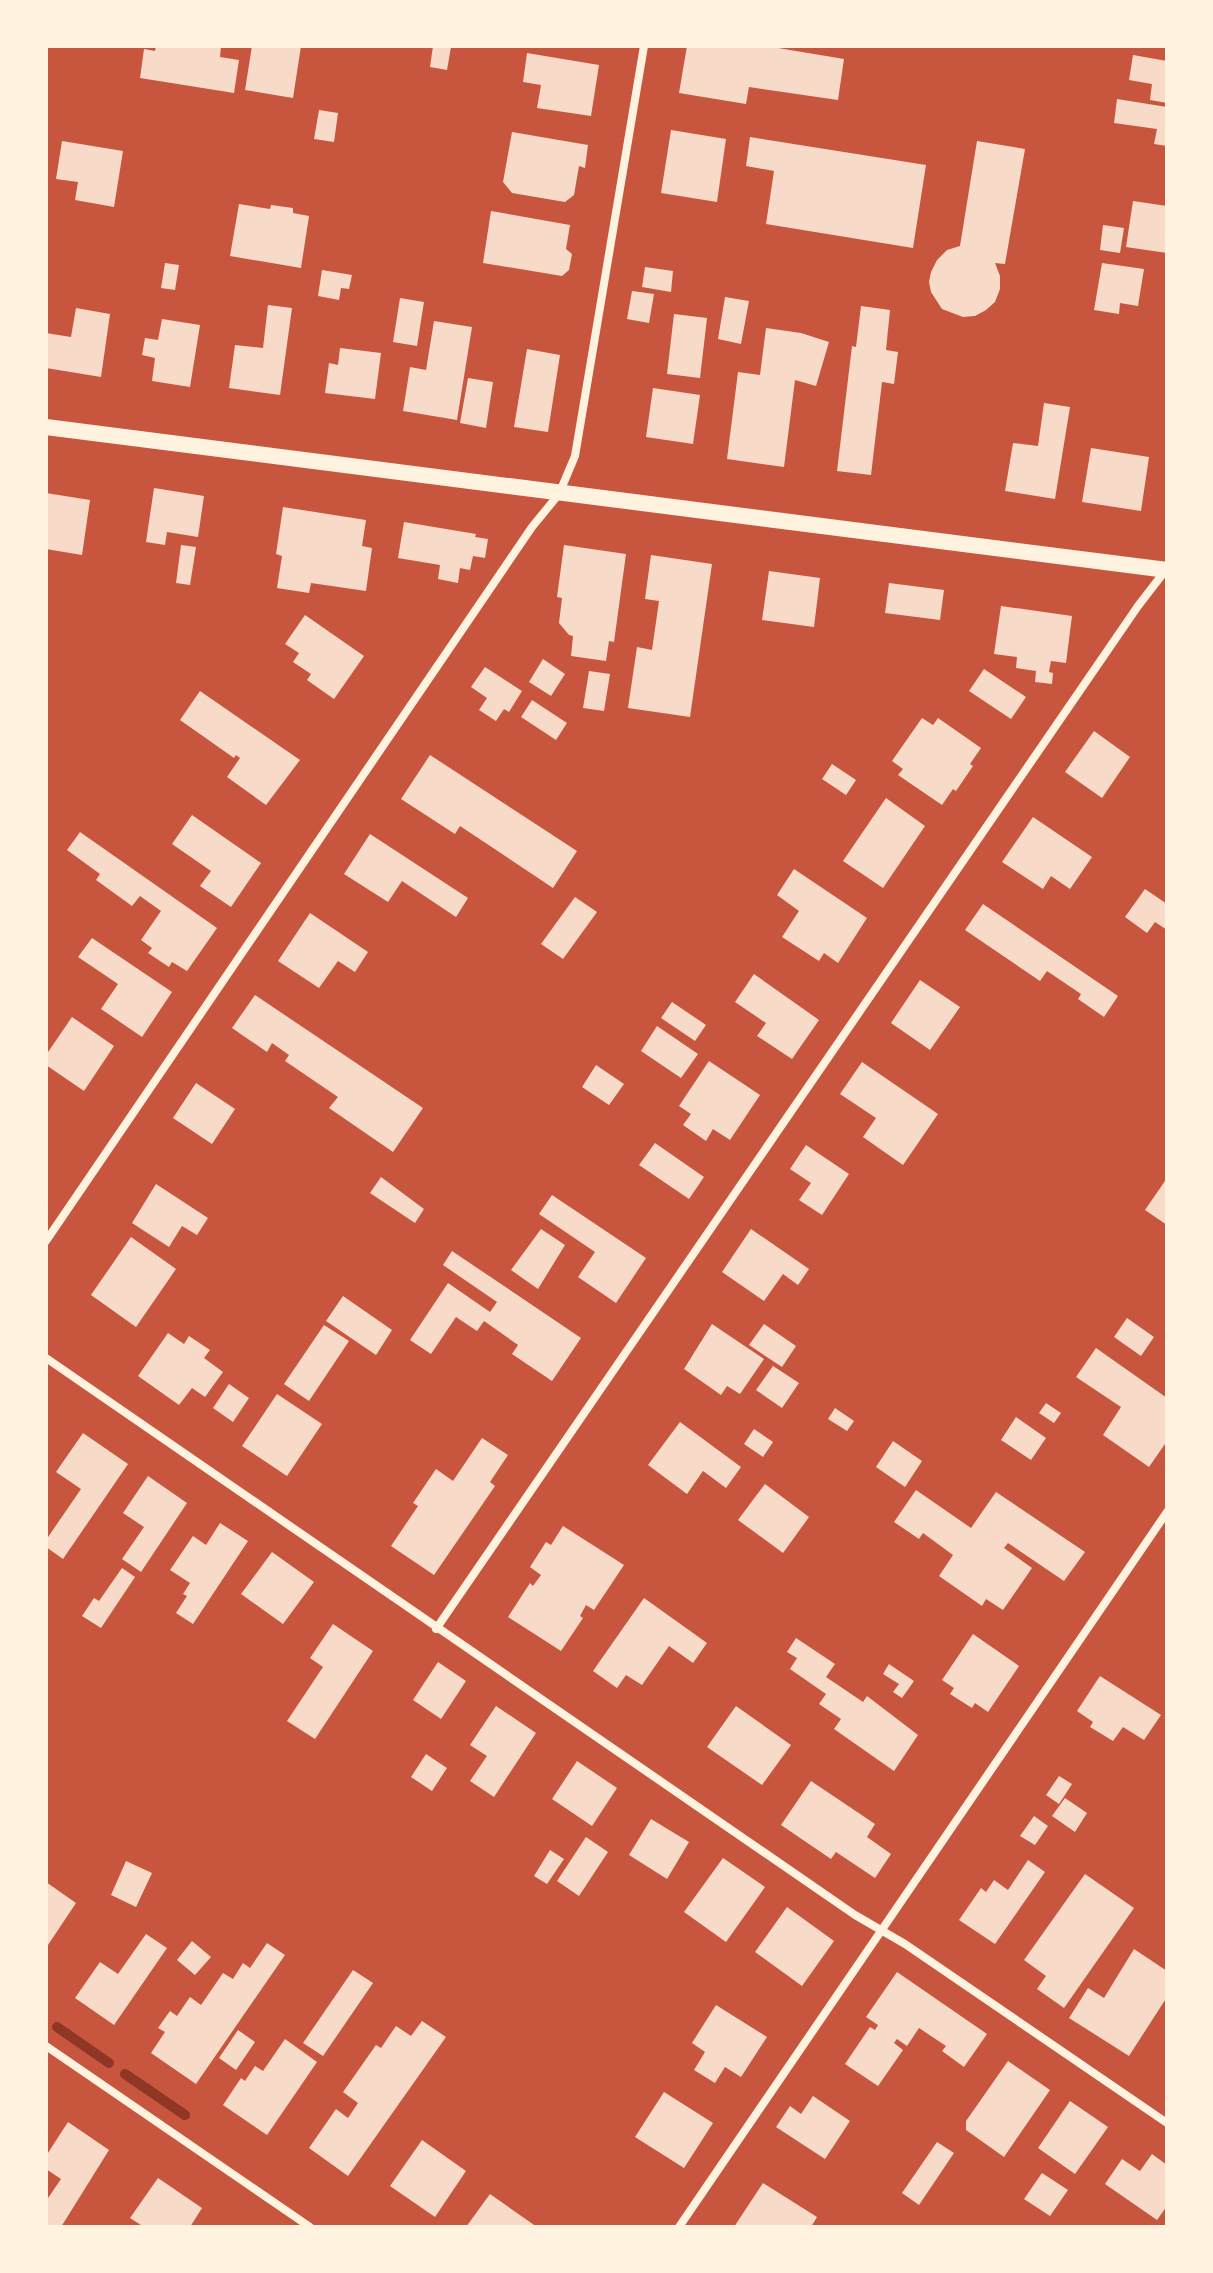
<svg xmlns="http://www.w3.org/2000/svg" width="1213" height="2273" viewBox="0 0 1213 2273" font-family="Signika,sans-serif">
<style>
.lines{fill:none;stroke-linecap:round;stroke-linejoin:round}
.stream{stroke:#8f3625;stroke-width:10}
.building{fill:#f7dbc8}
.minor{stroke:#fff3e0;stroke-width:8}
.secondary{stroke:#fff3e0;stroke-width:16}
</style>
<rect width="100%" height="100%" fill="#c8553d"/>
<g class="lines">
<path class="stream" d="M57,2027l52,36
M125,2074l60,41"/>
</g>
<path class="building" d="M156,46h65l-1,11 19,3 -5,33 -94,-15 4,-29 11,2z
M252,46h49l-8,52 -48,-8z
M433,46l18,1 -4,23 -17,-3z
M687,46h79l78,13 -6,41 -89,-13 -3,17 -67,-11z
M527,53l72,12 -8,51 -54,-8 4,-23 -18,-3z
M1133,55l34,6v42l-17,-3 2,-16 -23,-4z
M1117,99l50,8v39l-13,-2 3,-15 -43,-6z
M319,110l19,3 -4,29 -20,-3z
M671,130l55,9 -9,63 -56,-9z
M512,132l76,13 -3,23 -6,-2 -5,29 -9,7 -53,-9 -9,-11z
M750,137l176,28 -13,83 -147,-24 8,-53 -28,-5z
M62,141l61,10 -9,56 -39,-7 3,-18 -22,-3z
M977,141l48,8 -20,115 -10,-1 5,13v13l-5,13 -9,8 -11,6 -12,1 -21,-8 -11,-17 -2,-10 2,-10 6,-12 10,-10 13,-4z
M1133,201l34,5v47l-41,-6z
M239,204l31,5 1,-4 22,3v5l16,3 -8,52 -71,-12z
M491,211l79,14 -4,24 6,5 -3,16 -7,6 -79,-13z
M1103,225l21,3 -4,25 -20,-3z
M165,263l14,2 -4,25 -14,-2z
M1102,263l42,6 -6,37 -18,-3 -1,11 -25,-4z
M645,267l28,4 -2,21 -29,-5z
M322,270l30,5 -3,14 -8,-1 -2,12 -21,-4z
M632,291l22,3 -5,29 -22,-4z
M725,297l24,4 -8,43 -23,-5z
M400,298l24,4 -7,44 -24,-4z
M268,305l24,3 -12,87 -51,-7 6,-43 28,3z
M861,306l29,4 -4,40 12,2 -4,32 -12,-2 -11,93 -34,-4 15,-125 4,1z
M76,308l34,6 -9,63 -55,-9v-35l25,4z
M674,314l33,4 -7,60 -33,-4z
M162,319l38,6 -10,62 -38,-6 3,-23 -13,-3 3,-17 13,2z
M434,321l38,6 -15,93 -54,-9 7,-44 16,3z
M766,328l35,5 28,9 -13,44 -21,-6 -11,87 -57,-8 11,-87 22,3z
M340,348l41,5 -6,46 -50,-6 4,-30 9,2z
M527,349l33,6 -12,77 -34,-5z
M468,378l25,4 -7,46 -26,-5z
M653,388l47,7 -7,49 -47,-7z
M1044,403l26,4 -15,92 -50,-8 8,-48 25,3z
M1091,448l58,9 -8,54 -59,-9z
M154,488l50,8 -6,41 -31,-5 -2,13 -19,-3z
M46,493l44,7 -8,55 -36,-6z
M283,507l83,13 -4,26 10,2 -6,43 -55,-8 -2,10 -32,-5 5,-32 -6,-2z
M404,522l72,12 -1,3 13,2 -3,19 -12,-2 -3,14 -10,-2 -2,15 -20,-4 2,-14 -42,-7z
M181,545l15,2 -6,38 -14,-2z
M564,545l62,9 -12,88 -5,-1 -3,20 -35,-5 2,-20 -4,-1 -10,-12 3,-25 -5,-1z
M651,555l61,9 -22,153 -62,-9 9,-61 15,3 7,-49 -14,-2z
M769,571l51,7 -6,49 -52,-7z
M889,583l55,7 -4,30 -55,-7z
M1001,606l71,10 -6,47 -15,-2 -2,11 4,1 -1,11 -17,-2 1,-11 -20,-3 1,-11 -23,-3z
M305,615l59,41 -30,43 -27,-19 4,-6 -18,-12 6,-9 -14,-9z
M543,659l22,15 -14,22 -22,-14z
M485,667l37,24 -13,21 -5,-3 -8,12 -17,-11 8,-12 -16,-11z
M984,669l42,28 -15,22 -42,-28z
M589,671l21,3 -6,37 -21,-3z
M200,691l100,69 -34,45 -39,-28 13,-19 -4,-3 -2,3 -54,-38z
M532,700l35,23 -11,17 -35,-23z
M922,718l11,7 5,-7 43,30 -11,16 3,2 -17,25 -3,-2 -11,16 -44,-30 5,-6 -11,-8z
M1094,731l36,26 -28,41 -37,-26z
M430,755l147,96 -24,37 -93,-62 -5,8 -54,-35z
M832,764l24,16 -10,15 -24,-16z
M886,798l39,28 -42,62 -40,-27z
M192,815l69,48 -30,44 -31,-21 11,-15 -39,-27z
M1033,817l59,40 -22,32 -19,-13 -8,13 -41,-27z
M80,832l137,96 -30,43 -15,-9 -3,5 -21,-14 4,-5 -11,-8 20,-29 -21,-15 -8,10 -36,-26 4,-6 -33,-24z
M370,834l98,64 -12,19 -54,-36 -14,21 -44,-28z
M794,869l73,49 -29,45 -14,-10 -5,8 -37,-24 17,-26 -22,-16z
M1145,889l22,15v26l-12,-8 -8,11 -22,-16z
M575,897l22,15 -34,47 -22,-15z
M983,904l135,92 -14,21 -26,-18 3,-5 -34,-23 -7,10 -75,-51z
M310,913l58,39 -13,20 -17,-11 -19,27 -41,-27z
M92,938l80,54 -30,45 -41,-28 17,-25 -40,-27z
M754,974l65,46 -27,39 -35,-23 9,-13 -31,-21z
M920,980l40,27 -30,43 -39,-27z
M255,995l168,113 -30,44 -64,-44 9,-11 -53,-36 4,-6 -17,-12 -5,9 -35,-24z
M672,1002l34,23 -11,16 -34,-23z
M72,1017l42,29 -30,45 -38,-26v-10z
M657,1026l41,28 -17,24 -40,-27z
M709,1061l51,34 -30,45 -17,-11 -7,12 -23,-16 8,-11 -12,-8z
M862,1062l76,52 -35,51 -40,-28 13,-19 -36,-24z
M596,1065l28,19 -15,21 -27,-18z
M196,1083l39,26 -23,35 -39,-26z
M655,1143l49,34 -15,22 -50,-34z
M806,1145l43,29 -27,41 -23,-15 12,-17 -21,-14z
M381,1177l43,32 -9,14 -45,-30z
M1167,1178v47l-22,-15z
M156,1184l52,34 -11,17 -15,-9 -13,21 -37,-24z
M552,1195l94,63 -30,45 -38,-26 17,-25 -56,-38z
M541,1229l24,16 -27,44 -27,-19z
M751,1229l58,40 -11,16 -15,-11 -19,27 -42,-29z
M131,1237l45,32 -40,58 -45,-32z
M452,1251l129,87 -29,43 -40,-27 6,-9 -34,-24 -7,10 -21,-14 -25,37 -21,-14 38,-57 42,29 7,-10 -54,-37z
M343,1296l49,34 -16,25 -50,-34z
M1127,1318l27,19 -13,19 -27,-19z
M712,1324l52,35 -24,35 -13,-8 -6,9 -37,-26z
M764,1324l32,22 -14,21 -33,-22z
M324,1325l25,16 -40,60 -25,-17z
M168,1333l16,11 5,-8 21,14 -6,8 19,14 -18,25 -13,-9 -13,17 -41,-29z
M1096,1348l71,50v43l-18,26 -46,-32 18,-28 -45,-30z
M773,1366l26,17 -17,25 -26,-18z
M229,1384l20,14 -16,24 -20,-14z
M277,1394l45,30 -35,52 -45,-30z
M1046,1403l15,10 -7,10 -15,-10z
M835,1408l19,13 -7,10 -19,-12z
M1016,1417l30,21 -15,22 -30,-20z
M680,1422l61,45 -15,21 -23,-17 -16,23 -39,-29z
M754,1429l19,13 -10,15 -19,-13z
M83,1433l45,31 -65,95 -17,-12v-7l35,-51 -25,-17z
M482,1438l26,17 -18,27 5,4 -61,89 -43,-29 27,-40 -5,-3 23,-34 17,12z
M893,1441l29,20 -17,26 -29,-20z
M148,1476l39,27 -46,69 -19,-13 22,-32 -21,-14z
M765,1484l44,33 -26,36 -45,-33z
M916,1490l55,38 25,-36 89,60 -21,29 -56,-38 -4,5 28,20 -29,42 -17,-11 -4,7 -43,-30 14,-21 -30,-22 -4,6 -25,-17z
M220,1523l28,18 -55,83 -17,-11 11,-17 -4,-2 7,-11 -20,-13 23,-34 13,9z
M563,1526l61,39 -30,45 -8,-5 -6,11 3,2 -22,33 -53,-34 22,-34 3,3 8,-11 -11,-8 16,-25 5,3z
M272,1552l42,30 -31,42 -42,-30z
M122,1568l13,9 -34,51 -19,-12 12,-18 5,3z
M644,1598l63,45 -14,20 -24,-17 -27,39 -16,-10 -9,13 -24,-17z
M333,1624l40,27 -58,88 -28,-18 36,-54 -13,-9z
M973,1634l46,32 -31,46 -13,-9 -3,5 -22,-14 4,-6 -12,-8z
M796,1638l39,26 -9,13 37,25 4,-6 51,39 -24,36 -60,-42 7,-10 -22,-15 7,-10 -36,-25 7,-11 -10,-6z
M438,1662l28,19 -25,38 -28,-19z
M889,1664l25,17 -12,17 -9,-6 6,-8 -16,-10z
M1100,1676l61,39 -17,25 -21,-13 -10,14 -23,-14 3,-5 -16,-11z
M496,1706l40,27 -42,64 -24,-16 17,-25 -17,-11z
M736,1706l55,39 -29,40 -55,-38z
M426,1754l21,14 -15,23 -21,-14z
M577,1761l40,27 -25,38 -40,-27z
M1059,1776l13,8 -13,20 -13,-9z
M811,1781l64,43 -8,13 24,17 -16,24 -39,-26 -5,7 -50,-34z
M1065,1798l22,15 -12,19 -23,-16z
M1034,1816l14,10 -13,19 -15,-9z
M651,1819l38,23 -22,37 -38,-24z
M586,1837l22,15 -29,44 -22,-15z
M550,1850l14,9 -17,25 -13,-8z
M723,1858l42,29 -39,55 -42,-30z
M1028,1860l17,12 -50,72 -36,-24 22,-32 5,4 8,-12 14,10z
M126,1861l26,12 -16,34 -25,-12z
M1085,1874l49,34 -70,100 -27,-19 9,-13 -22,-16z
M46,1882l30,21 -30,45z
M787,1907l47,34 -32,45 -47,-34z
M146,1934l21,14 -53,77 -39,-27 25,-36 18,12z
M192,1941l19,16 -16,18 -18,-15z
M267,1943l18,12 -89,129 -45,-31 14,-21 -7,-4 12,-17 7,5 13,-19 11,8 22,-32 10,6 10,-16 7,5z
M1134,1949l33,22v26l-38,59 -60,-38 19,-30 16,10z
M353,1970l20,13 -50,73 -20,-13z
M897,1972l90,62 -23,33 -22,-16 4,-5 -27,-18 -12,18 -10,-7 -3,4 9,7 -25,36 -33,-22 25,-37 5,3 3,-5 -12,-8z
M716,2005l51,32 -26,40 -16,-10 -10,16 -21,-13 11,-18 -13,-9z
M422,2021l24,16 -98,139 -39,-28 27,-39 12,9 10,-15 -15,-11 33,-47 5,3 15,-22 15,10z
M238,2030l17,12 -19,28 -17,-12z
M285,2039l32,23 -50,73 -44,-30 18,-27 4,3 10,-15 8,5z
M1008,2061l42,29 -46,67 -38,-27v-9z
M664,2092l49,31 -29,45 -49,-31z
M813,2096l37,25 -25,38 -49,-32 14,-21 11,8z
M1070,2101l38,26 -33,47 -37,-26z
M68,2122l41,28 -48,77h-15v-26l15,-22 -15,-10v-13z
M422,2140l44,31 -31,46 -45,-31z
M937,2142l17,11 -35,52 -17,-12z
M1152,2154l15,11v41l-10,14 -52,-36 17,-25 18,12z
M1042,2173l26,17 -18,26 -26,-17z
M158,2178l44,30 -12,19h-46l-14,-9z
M763,2183l54,34 -6,10h-77z
M490,2194l47,33h-71z"/>
<g class="lines">
<path class="minor" d="M46,1241l486,-714 27,-33 16,-38 69,-410
M46,1358l809,557 50,29 262,179
M436,1629l702,-1023 27,-35
M46,2046l264,181
M679,2227l488,-715"/>
<path class="secondary" d="M46,427l1121,143"/>
</g>
<rect width="1213" height="2273" fill="none" stroke="#fff3e0" stroke-width="96"/>
</svg>
